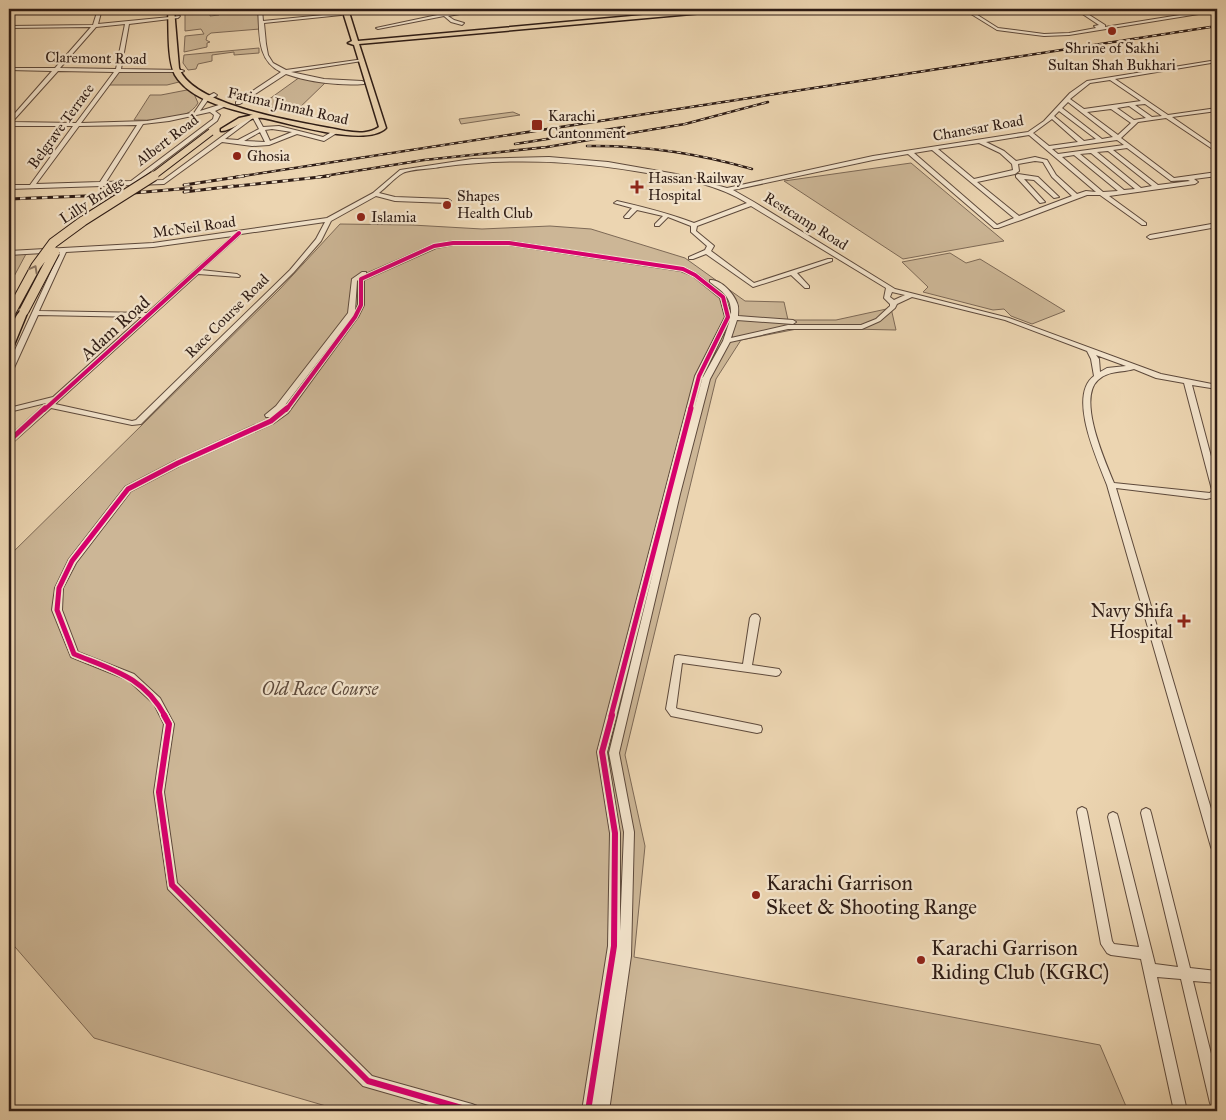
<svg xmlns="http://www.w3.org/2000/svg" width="1226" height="1120" viewBox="0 0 1226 1120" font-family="'IM FELL Great Primer',serif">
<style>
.green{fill:#ccb696;stroke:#7d6956}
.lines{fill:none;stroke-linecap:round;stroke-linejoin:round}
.minor-casing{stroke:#5e4a3c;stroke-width:2}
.major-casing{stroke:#2e1c15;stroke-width:3}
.minor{fill:#f3e4cc;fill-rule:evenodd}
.major{fill:#ecd5b1;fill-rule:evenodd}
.rail-far1-casing{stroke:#2e1c15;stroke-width:2.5}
.rail-casing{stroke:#2e1c15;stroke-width:3}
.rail-far1{stroke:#f3e4cc;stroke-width:1;stroke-dasharray:4.5;stroke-linecap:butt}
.rail{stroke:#f3e4cc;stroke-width:2;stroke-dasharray:5.5;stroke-linecap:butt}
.major-bridge-far1-casing{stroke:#2e1c15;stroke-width:8;stroke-linecap:butt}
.major-bridge-casing{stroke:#2e1c15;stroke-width:11;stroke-linecap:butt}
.major-bridge-far1{stroke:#ecd5b1;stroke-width:6}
.major-bridge{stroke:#ecd5b1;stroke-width:9}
.cycleway-far2-casing{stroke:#f3e4cc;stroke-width:6}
.cycleway-far1-casing{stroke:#f3e4cc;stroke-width:8}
.cycleway-casing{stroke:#f3e4cc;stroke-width:9}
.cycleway-far2{stroke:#d6006c;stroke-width:4}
.cycleway-far1{stroke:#d6006c;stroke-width:5}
.cycleway{stroke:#d6006c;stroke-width:6}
.oneway{stroke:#8d7863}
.poi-dot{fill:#8f2418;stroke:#f3e4cc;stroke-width:2}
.labels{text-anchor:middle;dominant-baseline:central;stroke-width:4.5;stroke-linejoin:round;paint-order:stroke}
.far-poi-label{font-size:15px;fill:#2e1c15;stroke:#f3e4cc;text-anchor:start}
.far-street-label{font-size:15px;fill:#2e1c15;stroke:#f3e4cc}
.street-label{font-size:18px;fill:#2e1c15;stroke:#f3e4cc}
.poi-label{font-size:18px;fill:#2e1c15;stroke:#f3e4cc;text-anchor:end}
.park-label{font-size:18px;font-style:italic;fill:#5d4a3c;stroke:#f3e4cc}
.near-poi-label{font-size:21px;fill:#2e1c15;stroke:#f3e4cc;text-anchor:start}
</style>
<rect width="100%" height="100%" fill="#ecd5b1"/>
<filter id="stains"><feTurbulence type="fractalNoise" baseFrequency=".004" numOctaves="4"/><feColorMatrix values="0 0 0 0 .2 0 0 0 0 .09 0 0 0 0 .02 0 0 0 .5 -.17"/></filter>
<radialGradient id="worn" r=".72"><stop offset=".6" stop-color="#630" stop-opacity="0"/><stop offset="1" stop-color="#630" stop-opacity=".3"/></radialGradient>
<path class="green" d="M203,9v2h7v5l9,-1 -1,-6h14l1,3 5,-1v-2h20l2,20 -49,4 -4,3 -1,4 4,2 -3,1v4l-23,5 1,-16 19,-2 -3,-5 -16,2v-21z
M259,48v5l-25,2v-3l-22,3v6l-14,3 -2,5 -8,1 -5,-7 1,-8z
M118,70l59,1 6,10 -16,4h-59z
M300,77l26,5 -32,31 -33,-8z
M192,89l6,14c-12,20 -44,17 -64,17l16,-25h11z
M513,112l7,3 -59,9 -2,-5z
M911,163l93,78 -101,18 -119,-78z
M340,224l72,1 70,4 68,-3 41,3 94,29 60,43 39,1 4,18h48l55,-12 5,22 -94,-2 -61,12 -25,39 -91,376 20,91 -11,111 466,88 28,66h-785l-249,-73 -85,-98v-384l271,-267z
M950,253l16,10 14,-4 85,52 -33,13 -21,-8 -7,-7 -11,1 -70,-18 5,-5 -26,-25z
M26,254l-15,28h-2v-27z"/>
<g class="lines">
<defs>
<path id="minor" d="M98,9h4l-4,15 82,-8 -2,2 -49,6 -8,45 61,1 2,1 -2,1h-63l-38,51 66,-2 45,-8h2l10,-15 10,-5 3,2 -1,1 -8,4 -8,11 25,-8 3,2 -13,6 5,4 -3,6 -79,60 25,-1 88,-65 6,1 6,11 16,-1 44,11 12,-7 5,1 -16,10 -27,-7 -28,11 -17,1 -30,-4 -58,42 -155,5v-4h21l43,-59h-64v-6l43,-49 -43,-1v-2h46l36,-41 -82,1v-2l84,-1zM125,24l-9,45 -56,-1 36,-41zM58,71l56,1 -38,51 -64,-1zM210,112l4,3 -1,4 -82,62 -25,1 37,-58 26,-3zM253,118l6,11 -21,11 -13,-1zM137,125l-37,57 -64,2 43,-58zM272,129l20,3 -22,9 -5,-11zM260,132l5,10 -21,-1z
M258,9h4l1,12 80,-8 -2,2 -77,8 2,21 2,11 5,8 13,7 78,-11v1l-2,1 -71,11 33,7 38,2 2,1v2c-24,2 -56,-2 -78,-10l-46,30h-4v-2l45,-30c-25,-12 -21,-39 -23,-63z
M439,9h4l3,4 33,-4h10l-41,7 6,4 10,3 -2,2 -11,-3 -7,-6 -66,13 -2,-1 66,-14z
M963,9h5l30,19 46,6 25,-1 27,-5 -2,-2 5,-1 -24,-16h5l25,16v2l112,-18v2l-148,24 -25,1 -47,-6z
M1217,60v2l-102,17 53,36 49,-7v3l-45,6 45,31v4l-51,-34 -28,4 -17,16 53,40 43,-6v4l-23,3 4,3 -3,2 -86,12 37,27v2h-4l-42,-30h-13l-66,25 -23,8h-4l-86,-74 -35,6 -140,30 21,12 141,87 114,29 152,56 56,11v4l-25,-4 25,94v16l-1,2 -10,2 -90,-11 101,341v23l-4,-1 -2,-4 -104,-362c-9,-24 -40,-89 -13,-109l-3,-17 -4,-8 -82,-31 -93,-23 -15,7 -2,4 -15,13 -18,8h-74l-58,13 -20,37 -30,115 -61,259 15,79 -3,124 -22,155h-14l24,-161 -24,161h-13l26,-165 2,-113 -13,-81 98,-376 30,-59 -5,-19 -27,-22 -12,-5 -172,-26h-56l-17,3 -72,32v25l-6,12 -70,96 -14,10 -93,42 -50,26 -55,72 -13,25 -1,22 16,42 56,22 26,24 14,26 -10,68 13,91 195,193 100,28 5,2 1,5h-28l-87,-25 -195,-197 -14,-97 10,-68 -10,-20 -26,-24 -57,-23 -19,-47 3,-22 14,-29 56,-72 50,-26 93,-42 14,-10 70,-92 -70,93 -10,7h-6l-1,-2 11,-9 72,-93 4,-34 10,-7h4v2l66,-29 21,-4h56l176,27 12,6 28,22 6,19c1,-18 -8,-23 -21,-33v-2c11,-1 24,14 27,23 2,4 1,9 1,13l55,4 3,2 -3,2 -56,-4 -6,18 57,-13h73l15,-6 14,-13v-2l-6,-6 2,-10 -135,-82 -54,20 -1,5 17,14 1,1 -3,5 43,32 74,-24h4v2l-35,12 12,13v2h-4l-14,-13 -38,12 -47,-33 -13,5h-4v-2l16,-7 2,-4 -16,-14v-6l-23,-9 -9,9h-4v-2l8,-8 -26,-6 -8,8h-4l-1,-1 8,-9 -18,-5 3,-2c26,6 51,12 77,22l53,-20c-29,-18 -62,-24 -94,-29 -73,-13 -139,-17 -213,-7 -9,2 -30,2 -37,6 -9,5 -16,14 -24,20l16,4 53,2 3,2 -3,2 -53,-2 -19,-5 -45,25 -10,20 -27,31 -153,152 -9,1 -81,-17 -39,35 -3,1v-7l37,-34 -37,9v-4l44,-11 89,-80 -104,-2 -25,55 -4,2v-9l51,-111 -51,3v-4l144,-8 174,-25 46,-25 27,-23 72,-11 77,-2 59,5 68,12 51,14 146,-32 155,-24 16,-11 26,-28 17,-12zM1110,80l31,21 -57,8 -14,-10 20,-16zM1068,102l45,35 -11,2 -40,-31zM1145,104l17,12 -10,1 -17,-12zM1129,106l17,12 -12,2 -17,-12zM1111,109l20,14 -13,12 -31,-23zM1059,111l37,28 -12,2 -30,-25zM1052,119l26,23 -29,4 -16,-13zM1029,135l67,57 -10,-1 -9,3 -21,-19 -9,-15 -12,-3 -19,4 -12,-10 -18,-9zM1117,140l7,5 -66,9 -6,-5zM979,143l21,10 12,11 1,6 -39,9 -36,-30zM1127,148l44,33 17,-1 2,1 -32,4 -45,-35zM932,150l82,68 -17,7 -83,-72zM1108,151l44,35 -11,2 -44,-36zM1091,153l44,36 -11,1 -44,-36zM1074,155l44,36 -15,1 -41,-35zM1035,161l8,1 9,15 20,19 -53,20 -42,-34 38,-8 4,-3 -1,-7zM325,222l-9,17 -26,31 -154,150 -4,1 -77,-17 143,-130 41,3 1,-1 -3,-2 -36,-4 40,-36zM233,236l-86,77 -108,-2 27,-59 87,-5zM358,280v25l-3,6 2,-30zM892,292l13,3 -11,5 -4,-3zM730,320l-7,21 -21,38 -11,42 12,-45zM1096,355l30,11 -19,2 -7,4 -1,-13zM1134,369l22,9 28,5 28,107 -2,3 -96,-10c-9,-22 -37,-84 -16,-103 11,-10 23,-7 36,-11zM654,568l-45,185 15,79 -4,99v-98l-13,-81z
M1018,174l20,3 21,20 -5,1 -20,-18 -10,-1 21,23 -5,1 -24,-26v-2z
M1217,223v4l-67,12 -3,-2 3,-2z
M755,614l3,1 2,3 -8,47 27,4 2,3 -2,3 -3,1 -94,-13 -6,45 2,1 79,16 4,1 1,3 -1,3 -4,1 -86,-17 -5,-7 9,-53 3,-1 65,9 7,-46 2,-3z
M1082,807l4,2 1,3 25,129 2,3 25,3 -31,-130 1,-3 4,-2 4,2 1,3 37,147 23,3 -37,-154 1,-3 4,-2 4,2 1,3 39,155 27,3v12l-24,-2 24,97v31l-5,-1 -2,-5 -29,-124 -24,-2 30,134h-13l-33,-152 -30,-4 -4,-2 -6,-9 -24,-132 1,-3z"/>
<path id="major" d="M168,9h6l5,59c14,40 128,55 166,63 12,2 24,3 34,-4l-25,-82 -6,-2 4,-2 -10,-32h6l10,32 351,-32h19l-3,2 -366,33 27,84c-20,20 -96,-5 -123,-10 -16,-3 -31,14 -42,13v-2l18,-11 14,-3c-26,-7 -63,-15 -78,-40 -8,-16 -6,-48 -7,-66z
M24,308l4,3 -14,34 -5,3c0,-12 4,-34 15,-40z"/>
</defs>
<use href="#minor" class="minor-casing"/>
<use href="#major" class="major-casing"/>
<use href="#minor" class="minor"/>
<use href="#major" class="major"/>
<defs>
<path id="rail-far1" d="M515,144l109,-17
M587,146c57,-1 110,7 165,23
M236,177l981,-151
M318,177l106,-17 123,-13 138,-23 83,-22"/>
<path id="rail" d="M184,185l60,-9
M228,187l101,-11
M184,192l50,-6
M9,199l101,-4 81,-7"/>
</defs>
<use href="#rail-far1" class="rail-far1-casing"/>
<use href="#rail" class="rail-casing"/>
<use href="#rail-far1" class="rail-far1"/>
<use href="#rail" class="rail"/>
<defs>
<path id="major-bridge-far1" d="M152,177l59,-45"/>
<path id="major-bridge" d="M24,311l31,-59
M11,312l25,-46 17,-23 30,-22 71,-45"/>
</defs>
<use href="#major-bridge-far1" class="major-bridge-far1-casing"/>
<use href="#major-bridge" class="major-bridge-casing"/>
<use href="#major-bridge-far1" class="major-bridge-far1"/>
<use href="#major-bridge" class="major-bridge"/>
<defs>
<path id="cycleway-far2" d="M44,410l195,-177
M286,410l69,-93 6,-12v-26l73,-33 19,-3h56l174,26 12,6 28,22 5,20 -29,59 -9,34"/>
<path id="cycleway-far1" d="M9,441l36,-33
M165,716c-21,-39 -52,-46 -91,-62l-17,-44 2,-22 13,-27 56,-72 50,-26 93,-42 16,-13
M611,716l80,-308"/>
<path id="cycleway" d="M164,715l5,9 -10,68 13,93 196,196 104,30
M588,1111l26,-165 1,-113 -13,-81 10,-37"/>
</defs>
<use href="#cycleway-far2" class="cycleway-far2-casing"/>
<use href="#cycleway-far1" class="cycleway-far1-casing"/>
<use href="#cycleway" class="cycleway-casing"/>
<use href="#cycleway-far2" class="cycleway-far2"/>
<use href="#cycleway-far1" class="cycleway-far1"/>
<use href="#cycleway" class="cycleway"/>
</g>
<defs><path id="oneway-chevron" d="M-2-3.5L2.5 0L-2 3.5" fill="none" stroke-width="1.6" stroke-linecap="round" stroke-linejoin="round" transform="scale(1.25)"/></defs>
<use class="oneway" href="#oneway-chevron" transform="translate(34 269) rotate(-61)"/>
<g class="poi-dot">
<circle cx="1112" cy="31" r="5"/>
<rect x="531" y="119" width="12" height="12" rx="2.5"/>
<circle cx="237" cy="156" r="5"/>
<path d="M634.5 179.5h5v5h5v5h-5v5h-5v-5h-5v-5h5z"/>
<circle cx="447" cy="205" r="5"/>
<circle cx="361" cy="217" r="5"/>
<path d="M1181.5 613.5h5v5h5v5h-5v5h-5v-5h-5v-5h5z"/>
<circle cx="756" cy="895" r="5"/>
<circle cx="921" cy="960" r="5"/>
</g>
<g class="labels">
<g class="far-poi-label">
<text x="1112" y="48" text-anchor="middle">Shrine of Sakhi<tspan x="1112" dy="17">Sultan Shah Bukhari</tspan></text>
<text x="548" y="116">Karachi<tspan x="548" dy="17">Cantonment</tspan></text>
<text x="247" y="156">Ghosia</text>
<text x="648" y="178">Hassan Railway<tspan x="648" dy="17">Hospital</tspan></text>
<text x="457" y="196">Shapes<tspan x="457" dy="17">Health Club</tspan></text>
<text x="371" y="217">Islamia</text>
</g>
<g class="far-street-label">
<text transform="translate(96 58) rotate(1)">Claremont Road</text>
<text transform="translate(288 106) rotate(13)">Fatima Jinnah Road</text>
<text transform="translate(61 126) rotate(-54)">Belgrave Terrace</text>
<text transform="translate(978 128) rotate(-10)">Chanesar Road</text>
<text transform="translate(167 140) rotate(-37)">Albert Road</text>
<text transform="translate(92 200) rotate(-33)">Lilly Bridge</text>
<text transform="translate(806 221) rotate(32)">Restcamp Road</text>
<text transform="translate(194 227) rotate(-8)">McNeil Road</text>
<text transform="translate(227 316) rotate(-45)">Race Course Road</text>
</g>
<g class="street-label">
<text transform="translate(115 328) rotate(-42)">Adam Road</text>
</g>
<g class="poi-label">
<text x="1173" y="611">Navy Shifa<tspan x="1173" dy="21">Hospital</tspan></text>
</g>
<g class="park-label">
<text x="320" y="689">Old Race Course</text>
</g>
<g class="near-poi-label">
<text x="766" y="883">Karachi Garrison<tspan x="766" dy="24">Skeet &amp; Shooting Range</tspan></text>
<text x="931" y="948">Karachi Garrison<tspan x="931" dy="24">Riding Club (KGRC)</tspan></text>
</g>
</g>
<rect width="1226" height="1120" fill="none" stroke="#ecd5b1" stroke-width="30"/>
<rect x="10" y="10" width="1206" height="1100" fill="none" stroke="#2e1c15" stroke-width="2.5"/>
<rect x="15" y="15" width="1196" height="1090" fill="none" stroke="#2e1c15"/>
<rect width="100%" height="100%" filter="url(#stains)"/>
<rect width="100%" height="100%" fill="url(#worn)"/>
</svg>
